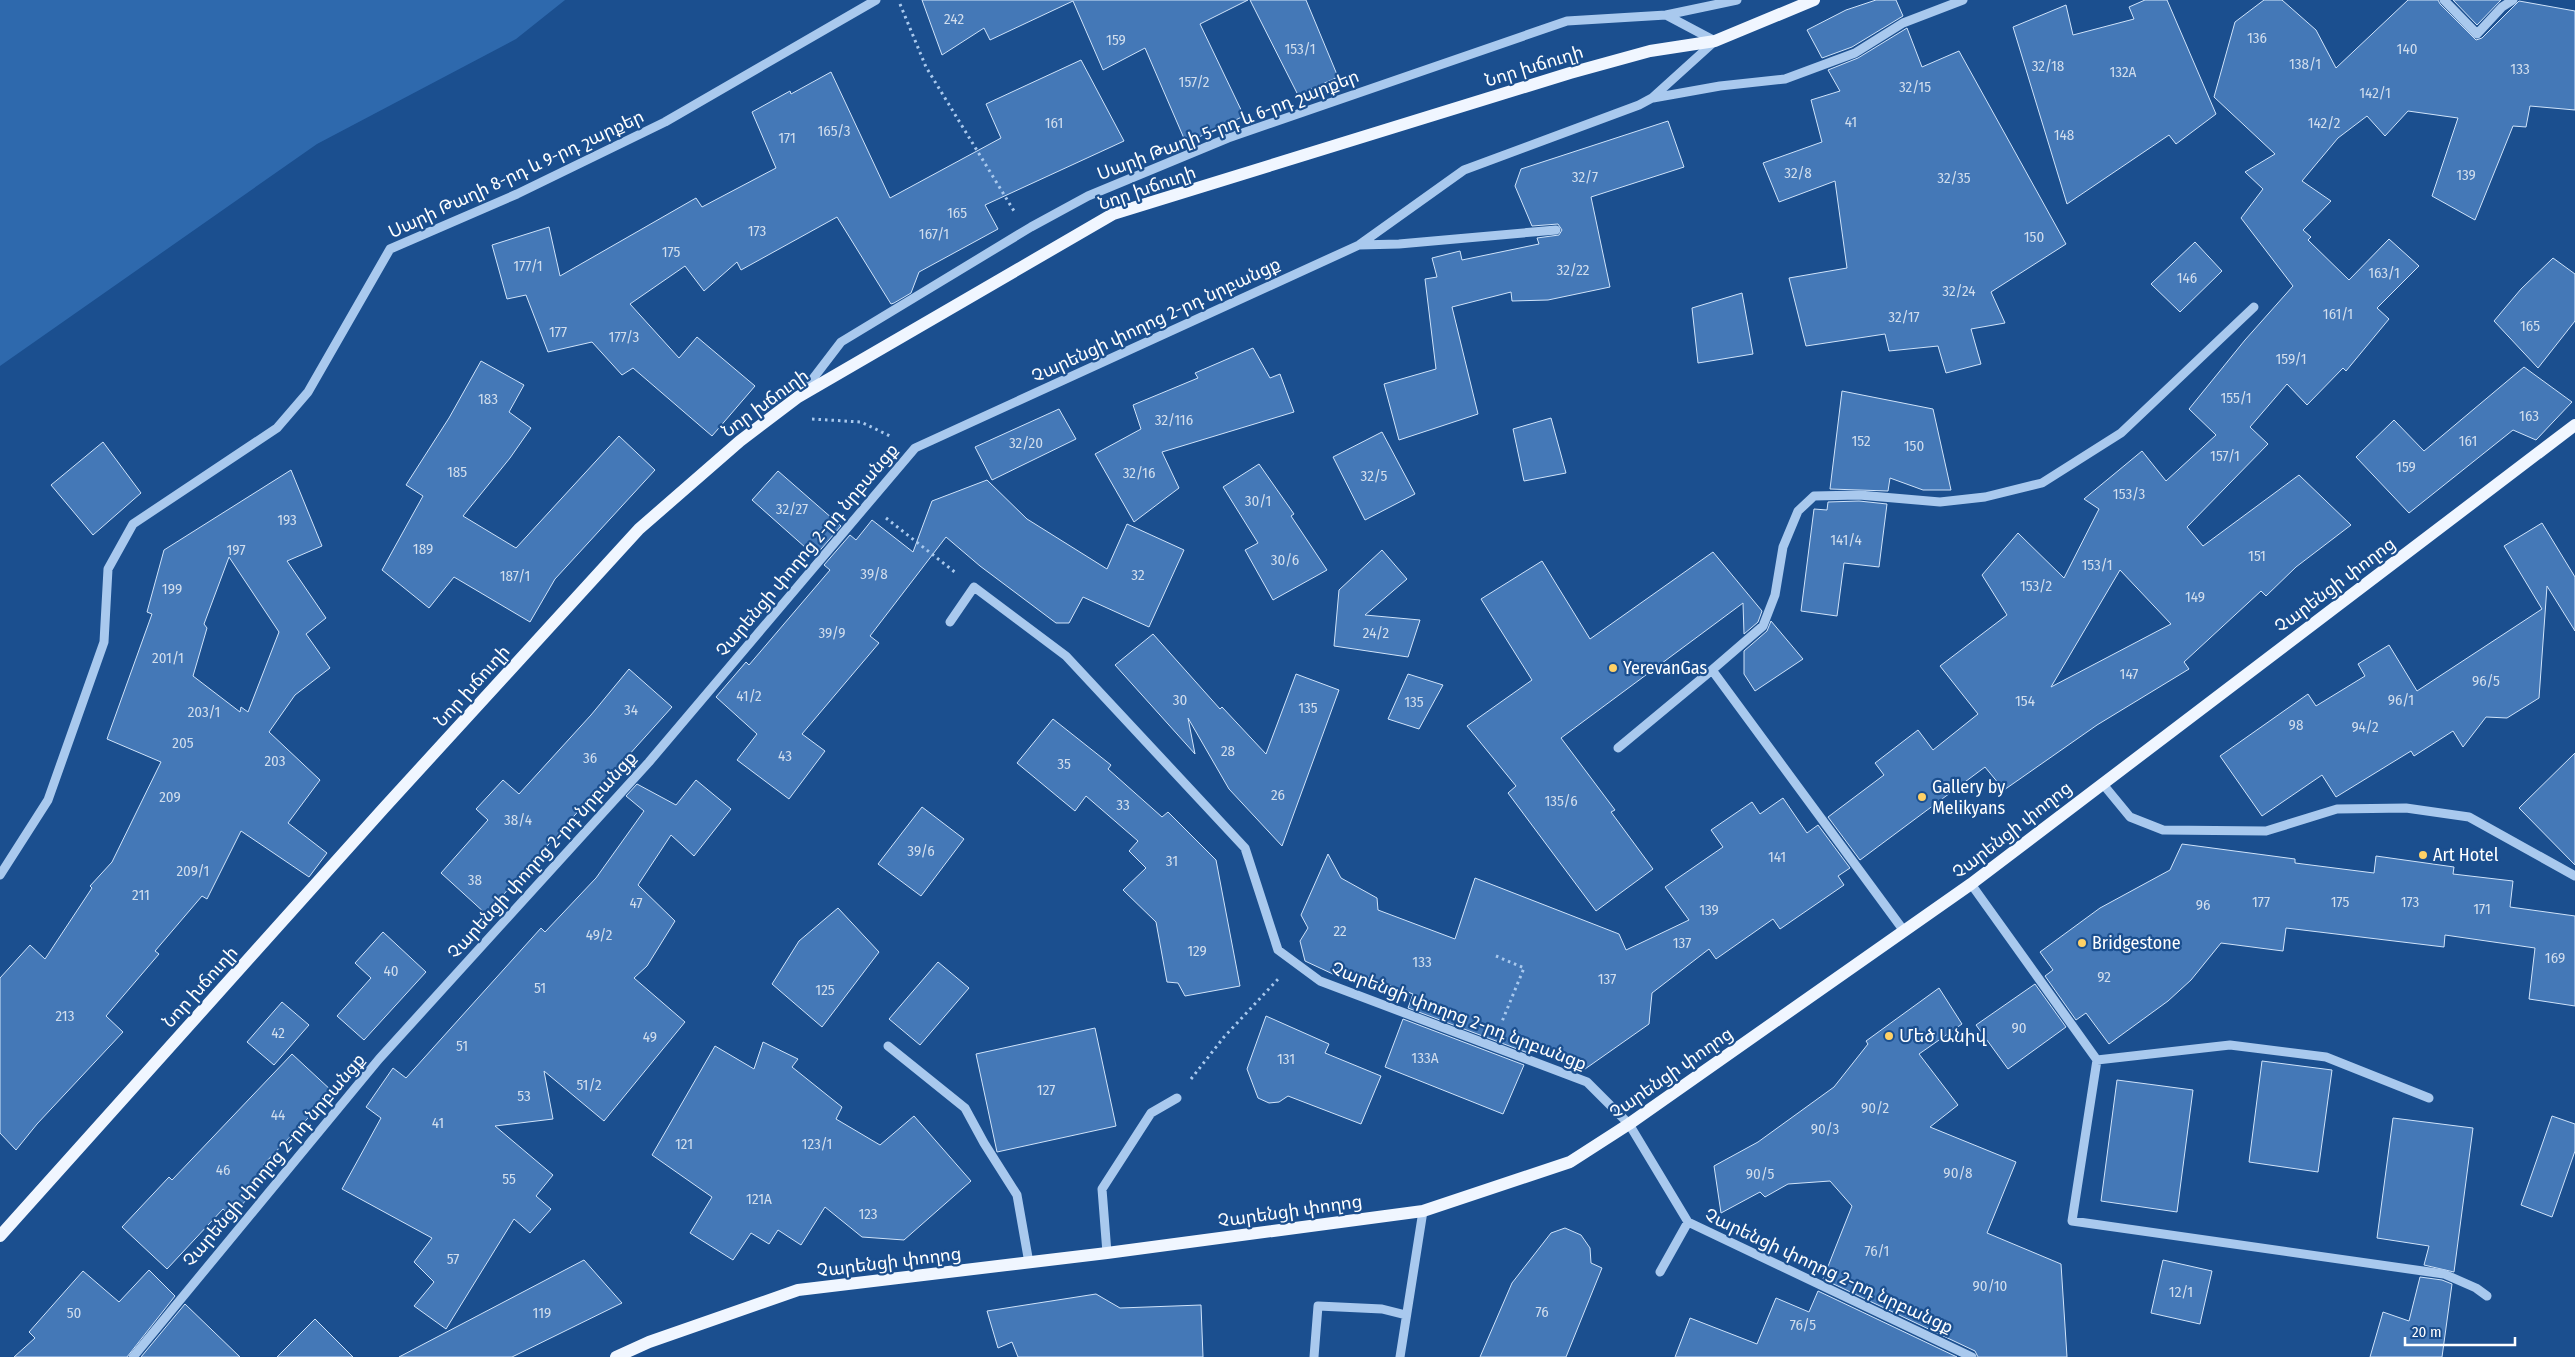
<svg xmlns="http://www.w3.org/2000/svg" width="2575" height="1357" viewBox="0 0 2575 1357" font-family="'Fira Sans Condensed','Noto Sans Armenian',sans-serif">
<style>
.green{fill:#2e69ad}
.building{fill:#4478b7;stroke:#cfe3fa;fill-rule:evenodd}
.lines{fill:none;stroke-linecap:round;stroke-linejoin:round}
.path{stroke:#a9c9ee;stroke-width:3;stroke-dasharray:2.5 4;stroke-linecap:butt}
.minor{stroke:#a9c9ee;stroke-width:9}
.major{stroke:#f0f6ff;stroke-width:12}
.poi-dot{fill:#ffd166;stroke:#1b4f8f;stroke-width:2}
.labels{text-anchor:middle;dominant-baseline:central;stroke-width:4.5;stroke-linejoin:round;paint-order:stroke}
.number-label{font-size:15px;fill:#d0dded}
.street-label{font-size:18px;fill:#fff;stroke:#1b4f8f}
.poi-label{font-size:18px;fill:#fff;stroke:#1b4f8f;text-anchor:start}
</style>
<rect width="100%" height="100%" fill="#1b4f8f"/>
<path class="green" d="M0,0h565l-49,39 -199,105 -317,222z"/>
<path class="building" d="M922,0h326l-48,24 44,92 -58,27 -41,-95 -42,22 -30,-69 -83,39 -6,-12 -42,27z
M1250,0h56l32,77 -40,18z
M1876,0h20l7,16 -51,31 -30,11 -15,-28 39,-20z
M2145,0h22l49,114 -40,30 -7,-9 -102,69 -54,-177 53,-22 7,30 61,-16 -5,-12z
M2264,0h18l34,30 20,38 72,-68h30l2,4 36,36 6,-2 37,-37 56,10v99l-45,-4 -4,21 -13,-1 -38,94 -43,-24 26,-78 -50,-7 -23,25 -18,-20 -29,22 -36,43 29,20 -28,29 8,7 -3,3 41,40 40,-41 30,27 -42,42 12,11 -43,52 -3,-3 -36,37 -20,-21 -37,43 18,17 -81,83 16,19 96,-71 52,50 -55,42 -30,29 -5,-5 -77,71 5,7 -92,56 -93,65 -19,-23 -125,93 -32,-43 56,-42 -9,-12 43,-33 15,20 45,-36 -38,-48 67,-51 -25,-40 36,-42 46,45 35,-69 -15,-10 58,-48 24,30 50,-46 -27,-26 56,-69 48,-54 -52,-68 22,-29 -18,-17 30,-18 -61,-57 21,-75zM2120,570l51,54 -120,63z
M2453,0h48l-24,25z
M1907,28l15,39 37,-16 107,193 -75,48 14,31 -34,6 10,35 -35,9 -8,-27 -49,5 -4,-17 -79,12 -17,-68 58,-10 -12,-87 -56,21 -16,-39 59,-21 -11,-42 29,-9 -12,-21 30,-12z
M1081,60l43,81 -139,64 13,24 -79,43 -8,21 -17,10 -3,1 -54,-87 -96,53 -4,-8 -33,29 -19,-25 -55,38 49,54 18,-21 58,49 -43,50 -79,-68 -11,7 -30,-33 -44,10 -22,-57 -19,4 -15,-54 57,-18 11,49 136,-78 6,9 74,-39 -24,-56 38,-21 1,3 40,-22 59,126 111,-60 -15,-34z
M1668,121l16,46 -93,30 19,90 -62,13 -36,1 -1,-9 -59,15 26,107 -79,26 -15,-56 52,-15 -11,-90 12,-2 -5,-19 28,-7 2,9 77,-16 -2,-6 22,-3 3,-5 -4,-6 -26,2 -17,-40 6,-17z
M2195,242l27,29 -42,41 -29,-28z
M2553,258l22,16v47l-37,47 -44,-47 27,-32z
M1742,293l11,61 -55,9 -6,-55z
M1253,348l17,30 10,-4 14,38 -132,40 17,36 -45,34 -39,-68 46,-25 -8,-24 65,-27 -3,-5z
M481,361l43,24 -15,27 22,16 -21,30 -47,58 53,32 103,-112 36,34 -100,109 -25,43 -76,-45 -25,31 -47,-38 41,-74 -17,-11 43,-67z
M2524,367l48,35 -36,38 -23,-10 -104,83 -53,-56 38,-37 30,31z
M1842,391l91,18 18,81h-28l-33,-12 -2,13 -58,-2z
M1059,409l17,30 -84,41 -17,-33z
M1551,418l15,55 -42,8 -11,-52z
M1382,432l33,62 -50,26 -32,-63z
M103,442l38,51 -48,42 -42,-50z
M1259,464l35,50 -3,2 36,54 -54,30 -28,-50 13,-7 -35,-56z
M291,470l31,76 -35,15 39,57 -20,16 24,34 -35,27 -26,37 51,48 -32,43 39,30 -18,24 -68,-46 -34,68 -5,-3 -47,55 4,3 -53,62 17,16 -86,92 -21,26 -16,-17v-155l30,-33 15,14 47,-71 -2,-2 22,-24 49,-100 -54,-23 45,-125 -5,-2 17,-62zM229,557l50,75 -31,80 -7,-5 -1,5 -47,-36 14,-48 -3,-4z
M778,471l63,55 -26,30 -63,-56z
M987,480l40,39 80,50 20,-45 57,26 -35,77 -66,-30 -14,26h-13l-76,-57 -34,-29 -76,99 9,7 -77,91 23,17 -36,48 -52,-39 20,-26 -41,-37 30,-35 3,3 81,-95 -6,-5 26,-30 6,5 16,-20 41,32 19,-51z
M1859,501l28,3 -8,63 -35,-4 -7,53 -36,-5 13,-102 13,1 1,-8z
M2542,523l33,54v54l-28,-45 -8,112 -32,20 -21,-1 -23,30 -10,-16 -39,25 -3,-5 -75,46 -14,-22 -60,41 -42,-60 88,-62 8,12 49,-30 -7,-12 31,-19 28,46 125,-82 -38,-63z
M1382,550l25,29 -42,36 55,5 -12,37 -74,-11 5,-56z
M1713,552l49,59 -4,11 -14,12 -1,-31 -182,135 54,72 -4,2 42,57 -57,42 -88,-118 8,-7 -49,-60 65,-46 -51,-81 61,-38 48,78z
M1771,621l32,38 -48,32 -11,-17v-23l23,-20z
M1153,634l67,75 2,-2 44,47 30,-80 43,16 -57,156 -53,-57 -41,-71 7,36 -80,-89z
M629,669l43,38 -186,207 -45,-41 47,-53 -12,-11 27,-29 16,14 72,-79z
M1408,674l35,11 -24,44 -31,-10z
M1053,719l58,46 -3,4 54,48 6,-5 48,48 24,126 -55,10 -7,-13 -11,-1 -11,-60 -33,-32 23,-22 -17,-17 9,-10 -52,-45 -11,15 -58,-48z
M2575,753v112l-56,-57z
M696,780l35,29 -37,47 -23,-21 -33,50 37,36 -28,45 -13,12 51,44 -81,99 -60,-50 9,48 -58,7 58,49 -17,21 15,13 -21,24 -16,-14 -68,110 -32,-23 20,-24 -20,-20 18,-24 -90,-49 39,-71 -15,-11 27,-39 13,10 135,-150 4,4 51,-54 48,-67 -18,-15 11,-12 39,21z
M1783,798l24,35 11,-8 32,43 -12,8 6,9 -64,44 -7,-10 -57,40 -7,-10 -57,44 -3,31 -64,45 -54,-23 -3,7 -120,-45 5,-14 -58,-22 -5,10 -45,-21 -5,-20 8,-13 -7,-13 27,-61 13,24 36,20 1,12 77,29 20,-61 144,56 7,16 63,-30 -24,-33 58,-40 -12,-17 41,-28 8,12z
M922,807l42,32 -43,57 -43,-32z
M2182,844l113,15v4l79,10 2,-17 78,11 -1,7 60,7 -3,26 65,9v90l-46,-7 6,-51 -90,-13 -1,12 -158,-19 -3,23 -62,-8 -30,37 -23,21 -59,43 -23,-31 -10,7 -31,-44 8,-6 -13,-18 60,-44 70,-38z
M838,908l41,44 -57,75 -50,-43 27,-43z
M383,932l43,40 -62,68 -27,-24 34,-38 -16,-15z
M938,962l31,26 -49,57 -31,-26z
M2035,984l31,43 -58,42 -32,-44z
M1939,988l23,36 -43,30 39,51 -28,22 86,35 -29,71 74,31 6,93h-89l-3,-6 -152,-72 29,-73 -22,-25 -42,3 -23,13 -5,-5 -39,21 -7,-47 44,-24 76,-55 34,-43 -2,-3z
M282,1002l27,23 -35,40 -27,-23z
M1266,1016l63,28 -4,9 56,23 -20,48 -73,-28 -9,6 -10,1 -11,-5 -11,-29z
M1403,1019l121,46 -21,49 -118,-47z
M1095,1028l21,98 -119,26 -21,-98z
M763,1042l35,17 -6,8 50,40 -6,12 44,26 34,-29 57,65 -67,59 -42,-3 -37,-30 -24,38 -23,-15 -9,14 -18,-11 -18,27 -43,-27 22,-36 -60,-42 63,-109 39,23z
M292,1054l41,38 -70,73 9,8 -41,43 -8,-7 -56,60 -45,-42 47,-50 3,3z
M2262,1061l70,9 -14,102 -69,-10z
M2117,1080l76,10 -16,122 -76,-11z
M2552,1116l23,8v27l-23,66 -31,-12z
M2393,1118l80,10 -19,144 -30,-7 5,-19 -52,-8z
M1565,1228l16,7 9,13 1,15 11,5 -36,89h-86l32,-74 39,-50z
M584,1260l38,43 -110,54h-113z
M2163,1260l49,11 -12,53 -49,-11z
M149,1270l26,26 -48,61h-113l21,-19 -6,-6 54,-61 36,31z
M2420,1277l22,3 10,4 -10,73h-72l13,-45 26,9z
M1818,1291l139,66h-282l15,-39 67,26 19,-46 33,14z
M1096,1294l24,14 81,-3 2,52h-185l-6,-15 -14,6 -11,-37z
M185,1304l55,53h-99z
M315,1319l38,38h-76z"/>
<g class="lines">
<path class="path" d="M900,4l26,63 88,144
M812,419l49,3 31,15
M886,518l70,55
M1496,956l28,12 -23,56
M1191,1079l33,-42 55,-59"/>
<path class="minor" d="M2444,0l33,34 25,-27 11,-7
M1666,15l71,-15
M1653,98l67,-12 65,-7 70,-26 48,-30 60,-23
M1359,245l40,-1 157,-14
M950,622l24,-35 92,69 179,192 33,102 42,31 267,101 42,42 59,98 284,135
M1618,748l94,-78
M2102,783l28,34 33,13 103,1 71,-22 69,-1 63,9 106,59
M0,875l48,-75 56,-158 4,-73 25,-45 144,-96 31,-36 82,-143 127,-55 148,-72 211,-122
M1971,884l126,176 133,-15 96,12 103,41
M1904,931l-192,-261 51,-44 12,-31 8,-48 15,-36 16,-15 45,-1 81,7 45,-5 57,-14 79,-50 133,-126
M888,1046l77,62 19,35 33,52 12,68
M2097,1060l-25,161 372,53 32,14 11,8
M1107,1253l-5,-64 49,-76 26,-15
M1660,1272l28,-50
M133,1357l246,-298 270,-297 266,-314 444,-203 105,-75 175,-65 13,-7 63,-57 -49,-26 -99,6 -339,117 -140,58 -57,31 -190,115 -39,51
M1314,1357l4,-51 64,3 24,6
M1400,1357l23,-146"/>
<path class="major" d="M0,1236l383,-427 256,-280 101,-88 58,-44 315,-183 457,-141 80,-22 65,-10 99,-41
M616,1357l33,-15 149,-52 309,-37 316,-42 147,-49 59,-38 342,-240 604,-459"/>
</g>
<g class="poi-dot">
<circle cx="1613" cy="668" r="5"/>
<circle cx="1922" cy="797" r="5"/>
<circle cx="2423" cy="855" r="5"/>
<circle cx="2082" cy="943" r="5"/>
<circle cx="1889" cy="1036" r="5"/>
</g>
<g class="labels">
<g class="number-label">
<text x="954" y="19">242</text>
<text x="2257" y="38">136</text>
<text x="1116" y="40">159</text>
<text x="1300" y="49">153/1</text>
<text x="2407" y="49">140</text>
<text x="2305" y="64">138/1</text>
<text x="2048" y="66">32/18</text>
<text x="2520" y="69">133</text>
<text x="2123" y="72">132А</text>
<text x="1194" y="82">157/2</text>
<text x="1915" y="87">32/15</text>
<text x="2375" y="93">142/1</text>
<text x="1851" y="122">41</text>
<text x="1054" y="123">161</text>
<text x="2324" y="123">142/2</text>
<text x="834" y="131">165/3</text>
<text x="2064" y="135">148</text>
<text x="787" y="138">171</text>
<text x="1798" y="173">32/8</text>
<text x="2466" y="175">139</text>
<text x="1585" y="177">32/7</text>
<text x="1954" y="178">32/35</text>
<text x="957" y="213">165</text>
<text x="757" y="231">173</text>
<text x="934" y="234">167/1</text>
<text x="2034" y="237">150</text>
<text x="671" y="252">175</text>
<text x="528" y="266">177/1</text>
<text x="1573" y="270">32/22</text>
<text x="2384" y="273">163/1</text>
<text x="2187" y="278">146</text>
<text x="1959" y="291">32/24</text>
<text x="2338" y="314">161/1</text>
<text x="1904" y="317">32/17</text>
<text x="2530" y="326">165</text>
<text x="558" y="332">177</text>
<text x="624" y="337">177/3</text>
<text x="2291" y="359">159/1</text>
<text x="2236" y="398">155/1</text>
<text x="488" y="399">183</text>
<text x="2529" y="416">163</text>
<text x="1174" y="420">32/116</text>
<text x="1861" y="441">152</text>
<text x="2468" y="441">161</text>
<text x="1026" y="443">32/20</text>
<text x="1914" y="446">150</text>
<text x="2225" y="456">157/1</text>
<text x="2406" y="467">159</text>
<text x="457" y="472">185</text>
<text x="1139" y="473">32/16</text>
<text x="1374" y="476">32/5</text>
<text x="2129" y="494">153/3</text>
<text x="1258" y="501">30/1</text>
<text x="792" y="509">32/27</text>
<text x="287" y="520">193</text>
<text x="1846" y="540">141/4</text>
<text x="423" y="549">189</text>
<text x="236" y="550">197</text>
<text x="2257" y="556">151</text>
<text x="1285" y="560">30/6</text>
<text x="2097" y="565">153/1</text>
<text x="874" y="574">39/8</text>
<text x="1138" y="575">32</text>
<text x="515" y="576">187/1</text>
<text x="2036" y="586">153/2</text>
<text x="172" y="589">199</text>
<text x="2195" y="597">149</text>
<text x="832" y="633">39/9</text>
<text x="1376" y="633">24/2</text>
<text x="168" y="658">201/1</text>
<text x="2129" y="674">147</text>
<text x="2486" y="681">96/5</text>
<text x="749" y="696">41/2</text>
<text x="1180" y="700">30</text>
<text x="2401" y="700">96/1</text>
<text x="2025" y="701">154</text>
<text x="1414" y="702">135</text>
<text x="1308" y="708">135</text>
<text x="631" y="710">34</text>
<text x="204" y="712">203/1</text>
<text x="2296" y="725">98</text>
<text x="2365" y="727">94/2</text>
<text x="183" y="743">205</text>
<text x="1228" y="751">28</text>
<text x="785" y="756">43</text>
<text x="590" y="758">36</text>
<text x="275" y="761">203</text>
<text x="1064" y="764">35</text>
<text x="1278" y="795">26</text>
<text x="170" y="797">209</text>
<text x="1561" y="801">135/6</text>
<text x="1123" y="805">33</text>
<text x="518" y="820">38/4</text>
<text x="921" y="851">39/6</text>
<text x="1777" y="857">141</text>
<text x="1172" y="861">31</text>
<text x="193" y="871">209/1</text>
<text x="475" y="880">38</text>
<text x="141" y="895">211</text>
<text x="2261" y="902">177</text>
<text x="2340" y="902">175</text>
<text x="2410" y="902">173</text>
<text x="636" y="903">47</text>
<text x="2203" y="905">96</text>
<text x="2482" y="909">171</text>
<text x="1709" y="910">139</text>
<text x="1340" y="931">22</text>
<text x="599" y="935">49/2</text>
<text x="1682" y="943">137</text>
<text x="1197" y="951">129</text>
<text x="2555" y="958">169</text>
<text x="1422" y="962">133</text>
<text x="391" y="971">40</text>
<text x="2104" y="977">92</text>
<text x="1607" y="979">137</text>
<text x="540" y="988">51</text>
<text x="825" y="990">125</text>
<text x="65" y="1016">213</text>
<text x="2019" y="1028">90</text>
<text x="278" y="1033">42</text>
<text x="650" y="1037">49</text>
<text x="462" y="1046">51</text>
<text x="1425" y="1058">133А</text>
<text x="1286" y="1059">131</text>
<text x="589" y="1085">51/2</text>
<text x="1046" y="1090">127</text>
<text x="524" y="1096">53</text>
<text x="1875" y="1108">90/2</text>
<text x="278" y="1115">44</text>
<text x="438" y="1123">41</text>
<text x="1825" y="1129">90/3</text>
<text x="684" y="1144">121</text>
<text x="817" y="1144">123/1</text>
<text x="223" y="1170">46</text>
<text x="1958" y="1173">90/8</text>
<text x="1760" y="1174">90/5</text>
<text x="509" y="1179">55</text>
<text x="759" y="1199">121А</text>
<text x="868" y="1214">123</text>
<text x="1877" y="1251">76/1</text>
<text x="453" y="1259">57</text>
<text x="1990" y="1286">90/10</text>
<text x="2181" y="1292">12/1</text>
<text x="1542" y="1312">76</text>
<text x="74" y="1313">50</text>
<text x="542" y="1313">119</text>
<text x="1803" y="1325">76/5</text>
</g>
<g class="street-label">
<text transform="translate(1534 66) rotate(-17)">Նոր խճուղի</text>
<text transform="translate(1228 125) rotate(-21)">Սարի Թաղի 5-րդ և 6-րդ շարքեր</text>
<text transform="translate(516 174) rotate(-25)">Սարի Թաղի 8-րդ և 9-րդ շարքեր</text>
<text transform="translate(1147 188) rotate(-19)">Նոր խճուղի</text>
<text transform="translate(1156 320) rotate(-25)">Չարենցի փողոց 2-րդ նրբանցք</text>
<text transform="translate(765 403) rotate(-36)">Նոր խճուղի</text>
<text transform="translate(807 550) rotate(-50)">Չարենցի փողոց 2-րդ նրբանցք</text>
<text transform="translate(2335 585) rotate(-37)">Չարենցի փողոց</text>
<text transform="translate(472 686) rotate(-48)">Նոր խճուղի</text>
<text transform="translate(2012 830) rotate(-38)">Չարենցի փողոց</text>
<text transform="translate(542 855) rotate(-48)">Չարենցի փողոց 2-րդ նրբանցք</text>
<text transform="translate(200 987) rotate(-48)">Նոր խճուղի</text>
<text transform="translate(1459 1016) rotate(21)">Չարենցի փողոց 2-րդ նրբանցք</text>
<text transform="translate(1671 1073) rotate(-35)">Չարենցի փողոց</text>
<text transform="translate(274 1160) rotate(-50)">Չարենցի փողոց 2-րդ նրբանցք</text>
<text transform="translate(1290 1211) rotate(-8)">Չարենցի փողոց</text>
<text transform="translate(889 1262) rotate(-7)">Չարենցի փողոց</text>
<text transform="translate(1829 1271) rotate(25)">Չարենցի փողոց 2-րդ նրբանցք</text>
</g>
<g class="poi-label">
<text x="1623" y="668">YerevanGas</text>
<text x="1932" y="787">Gallery by<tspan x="1932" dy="21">Melikyans</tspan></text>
<text x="2433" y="855">Art Hotel</text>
<text x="2092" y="943">Bridgestone</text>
<text x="1899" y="1036">Մեծ Անիվ</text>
</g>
</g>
<path d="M2405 1337v8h110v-8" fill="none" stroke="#ffffff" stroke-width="2.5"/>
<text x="2412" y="1337" font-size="15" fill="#ffffff" stroke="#1b4f8f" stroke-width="4" paint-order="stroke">20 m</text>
</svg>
